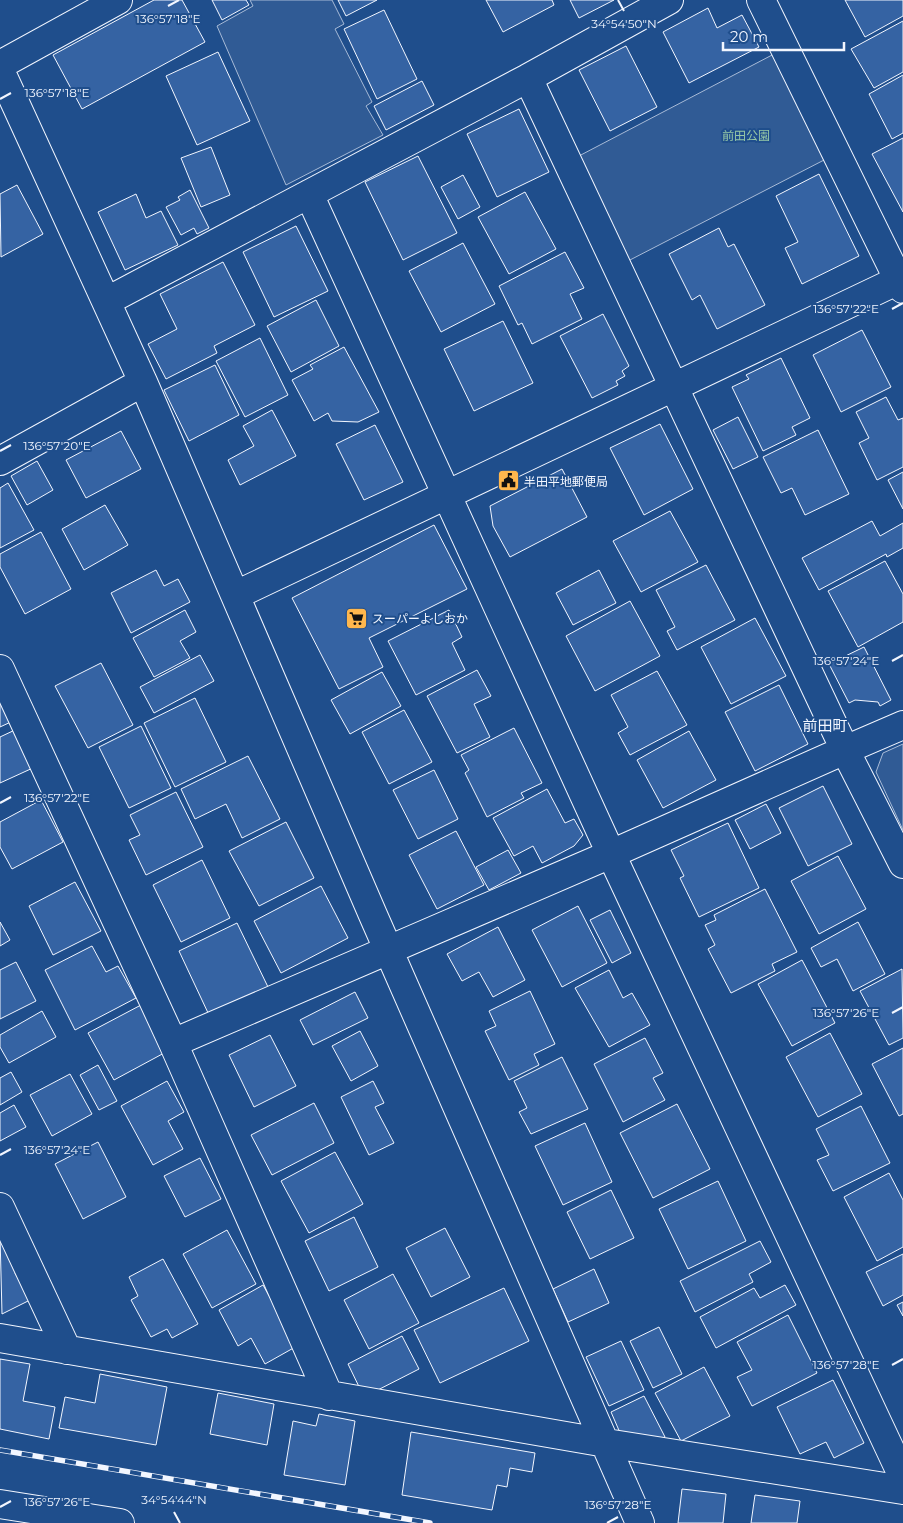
<svg xmlns="http://www.w3.org/2000/svg" width="903" height="1523" viewBox="0 0 903 1523" font-family="Montserrat,'Noto Sans JP',sans-serif">
<style>
.built{fill:#305b95;stroke:#a8bbd7}
.building{fill:#3563a3;stroke:#f2f6ff}
.lines{fill:none;stroke-linecap:round;stroke-linejoin:round}
.minor-casing{stroke:#f2f6ff;stroke-width:30}
.minor{stroke:#1f4e8c;stroke-width:28}
.rail-casing{stroke:#f2f6ff;stroke-width:5.5}
.rail{stroke:#1f4e8c;stroke-width:4;stroke-dasharray:11;stroke-linecap:butt}
.ticks{fill:none;stroke:#f2f6ff;stroke-width:2}
.labels{text-anchor:middle;dominant-baseline:central;stroke-width:4;stroke-linejoin:round;paint-order:stroke}
.park-label{font-size:12px;fill:#97c8a6;stroke:#1f4e8c}
.poi-label{font-size:12px;fill:#f2f6ff;stroke:#1f4e8c;text-anchor:start}
.quarter-label{font-size:15px;fill:#f2f6ff;stroke:#1f4e8c}
.ticks-label{font-size:12px;text-anchor:middle;fill:#f2f6ff;stroke:#1f4e8c;stroke-width:4;stroke-linejoin:round;paint-order:stroke}
</style>
<rect width="100%" height="100%" fill="#1f4e8c"/>
<path class="built" d="M250,0h82l12,24 -9,5 37,73 -6,4 17,29 -97,50 -69,-159 36,-20z
M774,54l52,105 -198,102 -51,-104z
M903,744v86l-27,-58 7,-19z"/>
<path class="building" d="M154,0h28l23,42 -123,67 -29,-54z
M212,0h34l3,5 -27,15z
M338,0h39l-31,16z
M486,0h66l2,5 -51,27z
M570,0h44l-35,18z
M845,0h58v16l-38,21z
M708,8l9,20 25,-13 17,32 -70,36 -26,-51z
M384,10l33,69 -40,20 -33,-70z
M903,21v51l-29,16 -23,-39z
M626,46l31,61 -47,24 -31,-61z
M218,52l32,69 -53,24 -31,-69z
M903,75v58l-11,6 -23,-45z
M422,81l12,24 -48,25 -12,-24z
M519,109l30,63 -52,25 -30,-63z
M903,138v74l-31,-58z
M211,147l19,48 -29,12 -20,-49z
M418,156l39,77 -54,27 -38,-78z
M819,174l40,82 -57,28 -17,-36 13,-6 -22,-46z
M463,175l17,32 -22,12 -17,-32z
M17,185l26,49 -42,23 -1,-63z
M190,190l19,38 -12,6 -3,-6 -13,7 -15,-28 14,-7 -2,-3z
M525,192l31,57 -47,25 -31,-57z
M136,194l10,24 15,-7 17,34 -53,25 -27,-58z
M296,226l32,65 -54,26 -31,-65z
M719,228l9,19 6,-3 31,61 -48,24 -17,-34 -8,5 -23,-46z
M463,243l32,61 -54,28 -32,-61z
M565,252l19,36 -14,6 12,25 -50,25 -10,-21 -4,2 -19,-39z
M223,262l32,63 -41,21 3,7 -51,26 -18,-35 29,-15 -17,-35z
M316,300l23,46 -48,26 -24,-46z
M603,314l26,52 -7,5 3,5 -9,5 2,4 -26,13 -32,-62z
M503,321l30,62 -59,28 -30,-62z
M862,330l29,57 -50,25 -28,-57z
M260,338l28,57 -43,22 -29,-56z
M344,347l35,65 -21,10 -26,-1 -4,-8 -14,8 -22,-41 21,-11 -3,-4z
M781,358l29,60 -18,9 4,8 -33,16 -31,-64 17,-8 -3,-4z
M215,365l24,50 -50,26 -25,-51z
M886,397l12,23 5,-2v49l-26,13 -18,-37 10,-5 -13,-26z
M272,410l24,46 -56,29 -12,-25 26,-14 -11,-20z
M738,417l20,40 -25,12 -20,-39z
M660,424l33,65 -49,26 -34,-67z
M375,425l28,57 -39,18 -28,-56z
M818,430l31,64 -44,21 -13,-27 -11,5 -18,-36z
M121,431l20,38 -55,29 -20,-38z
M37,461l16,29 -26,15 -16,-29z
M562,469l25,48 -77,40 -17,-31 -3,-20z
M903,472v37l-15,-29z
M8,483l26,47 -34,18v-60z
M105,505l23,40 -44,25 -22,-41z
M670,511l28,51 -57,30 -28,-51z
M872,521l8,15 23,-13v25l-16,9 -1,-3 -67,36 -17,-32z
M434,525l33,64 -98,49 14,29 -44,22 -47,-91z
M41,532l30,57 -46,25 -25,-47v-13z
M885,561l18,33v28l-45,25 -30,-56z
M706,565l29,55 -58,30 -10,-19 8,-4 -19,-37z
M156,570l8,16 14,-7 12,23 -59,31 -20,-40z
M599,570l17,33 -43,22 -17,-32z
M630,601l30,55 -65,35 -29,-55z
M185,610l11,22 -16,9 10,17 -36,19 -21,-39z
M449,610l13,27 -10,6 13,27 -49,25 -28,-54z
M755,618l31,58 -55,28 -30,-57z
M864,647l27,53 -11,6 -2,-4 -23,-2 -6,3 -20,-39z
M200,655l14,26 -60,32 -14,-26z
M101,663l32,62 -45,23 -33,-62z
M477,670l14,26 -17,8 16,33 -33,16 -30,-57z
M657,671l30,54 -57,30 -12,-22 10,-6 -17,-32z
M382,672l19,34 -51,28 -19,-34z
M779,685l29,59 -53,27 -30,-59z
M0,696l13,25 -13,6z
M195,698l31,64 -51,25 -31,-64z
M404,710l28,52 -43,22 -27,-52z
M141,726l30,62 -42,20 -30,-61z
M514,728l28,55 -21,10 3,5 -37,19 -22,-44 4,-3 -8,-15z
M17,729l18,38 -35,16v-46z
M689,731l27,49 -53,28 -26,-48z
M248,756l32,63 -38,19 -16,-34 -31,15 -14,-30z
M434,770l24,49 -40,20 -25,-49z
M823,786l29,58 -44,22 -29,-58z
M547,789l18,34 9,-4 9,16 -9,11 -32,17 -9,-17 -19,10 -21,-38z
M176,792l27,55 -57,28 -17,-35 11,-5 -10,-20z
M41,800l22,42 -51,27 -12,-22v-25z
M766,804l15,29 -31,16 -15,-29z
M286,822l28,56 -55,28 -30,-55z
M728,823l31,65 -60,29 -19,-39 4,-2 -13,-26z
M456,831l28,54 -47,24 -28,-54z
M508,850l13,23 -32,17 -13,-23z
M838,856l28,53 -47,25 -28,-53z
M202,860l28,58 -49,24 -28,-57z
M75,882l26,49 -48,24 -24,-49z
M321,886l27,52 -67,35 -27,-52z
M765,889l32,63 -25,12 3,7 -44,22 -23,-44 7,-4 -10,-20 11,-5 -2,-5z
M578,906l29,57 -45,24 -30,-57z
M610,910l21,43 -19,10 -22,-43z
M0,922l10,18 -10,6z
M858,922l27,52 -32,17 -16,-32 -16,8 -10,-19z
M237,923l31,64 -59,28 -30,-64z
M498,927l27,53 -32,17 -14,-25 -17,9 -15,-27z
M92,946l14,26 12,-6 18,32 -61,32 -30,-60z
M802,960l33,63 -43,23 -34,-62z
M16,962l20,39 -36,18v-49z
M902,969l1,69 -14,7 -29,-54z
M609,970l14,28 9,-5 18,32 -41,22 -34,-59z
M530,991l25,53 -21,10 5,11 -30,15 -24,-49 11,-5 -7,-15z
M355,992l13,26 -55,27 -13,-25z
M141,1005l25,47 -52,28 -26,-47z
M42,1011l14,26 -47,26 -9,-16v-12z
M360,1031l18,35 -27,15 -19,-35z
M830,1033l32,61 -44,23 -32,-60z
M270,1035l26,51 -42,21 -25,-52z
M645,1038l18,35 -10,5 12,22 -42,22 -29,-58z
M903,1048v66l-4,2 -27,-52z
M562,1057l26,52 -57,25 -12,-22 8,-4 -13,-27z
M98,1065l19,36 -18,9 -19,-35z
M11,1072l11,20 -22,13v-27z
M70,1074l22,40 -40,22 -22,-41z
M167,1081l17,31 -16,9 15,28 -30,16 -32,-59z
M373,1081l11,22 -9,4 19,36 -25,12 -28,-58z
M314,1103l20,40 -62,32 -21,-40z
M677,1104l33,65 -57,29 -33,-65z
M14,1105l12,22 -26,14v-28z
M861,1106l29,57 -57,28 -16,-31 12,-5 -13,-26z
M585,1123l27,59 -49,23 -28,-59z
M98,1142l28,55 -43,22 -28,-55z
M335,1152l28,52 -54,29 -28,-52z
M200,1158l21,41 -36,18 -21,-41z
M889,1173l14,27v47l-26,14 -33,-64z
M718,1181l28,60 -58,28 -29,-60z
M611,1190l23,48 -44,21 -23,-47z
M354,1217l24,50 -49,24 -24,-50z
M445,1228l25,49 -39,20 -25,-49z
M227,1230l29,54 -44,24 -29,-54z
M0,1235l19,36 -4,2 15,27 -28,14z
M760,1241l11,21 -22,12 4,8 -58,30 -15,-31z
M903,1254v41l-20,11 -17,-34z
M163,1259l35,65 -26,14 -5,-9 -16,8 -20,-37 7,-4 -9,-19z
M594,1269l15,34 -41,19 -15,-33z
M393,1274l26,49 -50,26 -25,-49z
M263,1285l34,61 -32,18 -14,-26 -13,8 -19,-36z
M785,1285l11,20 -80,43 -16,-31 54,-29 6,10z
M504,1288l25,53 -89,42 -26,-53z
M903,1302v14l-6,-11z
M788,1315l29,58 -65,33 -15,-29 15,-7 -15,-28z
M659,1327l23,47 -29,14 -23,-47z
M402,1336l17,33 -55,28 -16,-33z
M621,1341l23,49 -35,16 -23,-49z
M0,1359l30,5 -7,37 32,6 -6,32 -49,-10z
M704,1367l26,49 -49,25 -26,-48z
M100,1374l67,13 -11,58 -97,-17 6,-31 30,6z
M833,1380l31,63 -30,15 -8,-16 -26,12 -23,-47z
M218,1393l56,11 -7,41 -57,-11z
M644,1396l21,41 -10,4 -34,-6 -10,-23z
M319,1414l36,7 -10,64 -61,-10 9,-54 23,5z
M411,1432l124,21 -3,19 -22,-4 -3,19 -10,-2 -5,25 -90,-15z
M682,1489l44,5 -3,29h-45z
M755,1495l45,6 -3,22h-46z"/>
<g class="lines">
<defs>
<path id="minor" d="M669,0l-141,78 317,672 58,-25
M761,0l142,289
M0,65l118,-65
M0,70l143,312 230,533 267,608
M309,194l302,660 292,623
M107,301l421,-223
M0,461l143,-79
M236,595l667,-317
M0,669l173,374 156,353
M173,1043l438,-189 234,-104 58,114
M0,1207l67,143
M0,1338l606,105 297,47
M0,1504l120,19"/>
</defs>
<use href="#minor" class="minor-casing"/>
<use href="#minor" class="minor"/>
<defs>
<path id="rail" d="M0,1450l430,73"/>
</defs>
<use href="#rail" class="rail-casing"/>
<use href="#rail" class="rail"/>
</g>
<path class="ticks" d="M618,0l6,11M168,6l11,-6M0,99l11,-6M892,309l11,-6M0,451l11,-6M892,661l11,-6M0,803l11,-6M892,1013l11,-6M0,1155l11,-6M892,1365l11,-6M0,1507l11,-6M174,1512l6,11M607,1523l11,-6"/>
<defs>
<symbol id="civic-square" viewBox="-11 -11 22 22"><rect x="-9" y="-9" width="18" height="18" rx="4" fill="#ffb74d" stroke="#1f4e8c"/><path d="M-.6-6.5H3V-4.5H.6V-3L4-1V1h2V6H-6V1h2V-1L-.6-3ZM-1.2 2.5V6h2.4V2.5Z" fill="#111"/></symbol>
<symbol id="supermarket-square" viewBox="-11 -11 22 22"><rect x="-9" y="-9" width="18" height="18" rx="4" fill="#ffb74d" stroke="#1f4e8c"/><path d="M-6-5.5h2.5l.6 2H6L4.5 2H-2.5L-4.4-4H-6ZM-1.5 3.2a1.3 1.3 0 1 0 .1 0ZM3 3.2a1.3 1.3 0 1 0 .1 0Z" fill="#111"/></symbol>
</defs>
<g fill-rule="evenodd">
<use href="#civic-square" x="496" y="468" width="25" height="25"/>
<use href="#supermarket-square" x="344" y="606" width="25" height="25"/>
</g>
<g class="labels">
<g class="park-label">
<text x="746" y="135">前田公園</text>
</g>
<g class="poi-label">
<text x="524" y="481">半田平地郵便局</text>
<text x="372" y="618">スーパーよしおか</text>
</g>
<g class="quarter-label">
<text x="825" y="725">前田町</text>
</g>
</g>
<g class="ticks-label">
<text x="168" y="23">136°57'18"E</text>
<text x="624" y="28">34°54'50"N</text>
<text x="57" y="97">136°57'18"E</text>
<text x="846" y="313">136°57'22"E</text>
<text x="57" y="450">136°57'20"E</text>
<text x="846" y="665">136°57'24"E</text>
<text x="57" y="802">136°57'22"E</text>
<text x="846" y="1017">136°57'26"E</text>
<text x="57" y="1154">136°57'24"E</text>
<text x="846" y="1369">136°57'28"E</text>
<text x="174" y="1504">34°54'44"N</text>
<text x="57" y="1506">136°57'26"E</text>
<text x="618" y="1509">136°57'28"E</text>
</g>
<path d="M723 42v8h121v-8" fill="none" stroke="#f2f6ff" stroke-width="2.5"/>
<text x="730" y="42" font-size="15" fill="#f2f6ff" stroke="#1f4e8c" stroke-width="4" paint-order="stroke">20 m</text>
</svg>
